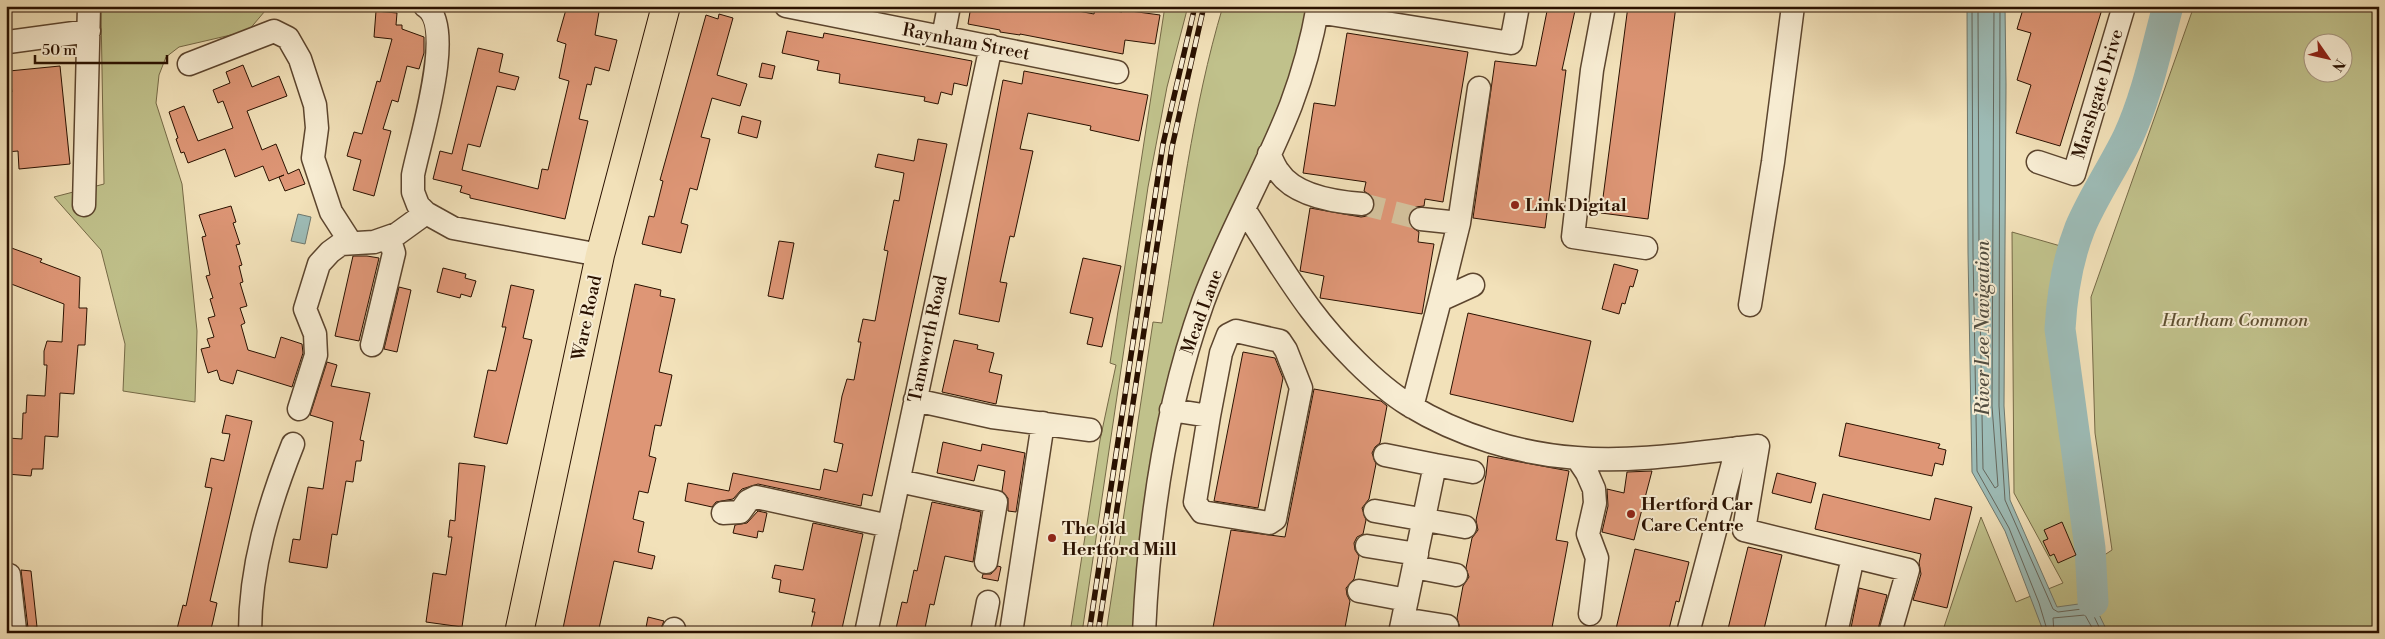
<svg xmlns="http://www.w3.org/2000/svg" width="2385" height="639" viewBox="0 0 2385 639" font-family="'Libre Bodoni',serif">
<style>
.green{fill:#c0c18b;stroke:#756946;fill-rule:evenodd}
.water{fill:#9dbcb7;stroke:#6f786e}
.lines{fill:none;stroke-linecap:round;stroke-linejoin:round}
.shore{stroke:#64665c;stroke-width:1}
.river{stroke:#9dbcb7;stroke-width:31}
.building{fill:#de9676;stroke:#2a1100}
.minor-tunnel{stroke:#d4c29d;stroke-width:22;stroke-dasharray:22 11;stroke-linecap:butt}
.minor-casing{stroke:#5c452e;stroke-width:25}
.major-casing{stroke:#2a1100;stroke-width:30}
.minor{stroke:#f7ecd2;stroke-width:22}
.major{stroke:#f2e1b9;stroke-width:28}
.rail-casing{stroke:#2a1100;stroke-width:5.5}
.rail{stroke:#f7ecd2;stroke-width:4;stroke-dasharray:11;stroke-linecap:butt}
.poi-dot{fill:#8f2418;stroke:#f7ecd2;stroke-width:2}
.labels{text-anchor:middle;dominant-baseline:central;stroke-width:4;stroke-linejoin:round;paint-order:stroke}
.street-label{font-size:18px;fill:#2a1100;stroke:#f7ecd2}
.poi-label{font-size:18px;font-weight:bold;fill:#2a1100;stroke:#f7ecd2;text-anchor:start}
.park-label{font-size:18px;font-style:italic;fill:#5e4f31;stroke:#f7ecd2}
.water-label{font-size:19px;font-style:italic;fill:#524d40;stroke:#f7ecd2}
</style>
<rect width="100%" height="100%" fill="#f2e1b9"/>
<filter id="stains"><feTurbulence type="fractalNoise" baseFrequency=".004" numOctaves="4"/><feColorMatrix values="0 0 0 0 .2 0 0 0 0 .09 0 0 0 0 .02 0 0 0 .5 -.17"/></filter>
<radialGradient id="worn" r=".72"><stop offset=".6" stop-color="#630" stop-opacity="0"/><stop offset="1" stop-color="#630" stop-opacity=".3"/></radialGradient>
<path class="green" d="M127,6h137l1,5 -17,20 -69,16 -13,10 -7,18 -3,28 26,81 15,147 -2,71 -72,-11 2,-47 -24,-94 -47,-53 50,-13 -3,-172z
M1165,6h23l-21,81 -19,100 -66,446h-12l30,-193 16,-75 -6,-2z
M1223,6h88l-29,97 -74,170 -72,360h-30l47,-311 9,1c18,-106 30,-214 61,-317z
M2194,6h185v627h-437l39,-116 35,85 47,-19 -49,-90 -2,-261 52,15 -11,34 -2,54 8,76 21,127 3,31 29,-19 -17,-117 -4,-136zM2312,42h30v30h-30z"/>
<path class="water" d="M1967,6h38l1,79 -2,321 6,94 47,107 36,-5 15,31h-64l-39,-102 -33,-59 -4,-219z
M298,214l13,3 -6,27 -14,-3z"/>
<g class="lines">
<path class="shore" d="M1972,6l1,247 4,218 32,57 30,75 9,30
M1978,6l1,247 4,216 12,19 3,-2 -6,-80 2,-400
M2000,6l-1,400 6,94 48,109 5,3 32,-4 12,25
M2054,633l-1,-15 32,-3 10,18"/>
<path class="river" d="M2093,602l-3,-54 -30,-219c2,-35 7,-68 20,-101 13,-31 33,-60 48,-91 19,-41 28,-87 40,-131"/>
</g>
<path class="building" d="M567,6h33l-5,29 22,5 -8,31 -14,-4 -4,18 -4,-1 -8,35 9,2 -23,98 -95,-21v-3l-10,-3 2,-6 -29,-7 7,-28 12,3 26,-106 25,6 -4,18 20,5 -4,13 -18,-4 -17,61 -12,-3 -6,26 76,19 4,-20 6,1 21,-89 -10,-3 7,-34 -9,-3z
M971,6h81l42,8 1,-6 27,4 1,-2 37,5 -5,29 -30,-4 -2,14 -103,-20v1l-20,-3v-2l-32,-6z
M1548,6h28l-14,64h4l-21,158 -72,-10 22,-157 41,5z
M1628,6h48l-28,213 -47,-6z
M2024,6h79l-43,140 -44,-13 15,-48 -14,-5 14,-47 -14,-4z
M376,11l21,2 -1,12h6v4l22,8v16l-5,16 -12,-3 -9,36 -6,-2 -9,29 8,2 -17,65 -21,-6 8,-30 -14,-4 7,-24 8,2 15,-53 3,1 12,-43 -18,-2z
M719,14l14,4 -16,57 30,9 -7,22 -28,-8 -11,39 9,2 -13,51 -7,-2 -9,35 7,2 -7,28 -39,-9 7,-28 5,1 9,-36 -3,-1 46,-165 12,4z
M787,31l36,7 1,-5 148,28 -5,25 -13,-3 -2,12 -11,-3 -3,12 -14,-3 1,-4 -86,-14 1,-9 -23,-4 2,-9 -37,-8z
M1347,33l121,19 -25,150 -18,-3 -1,7 -9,1 -7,10 1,8 10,7 -1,10 16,2 -12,70 -102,-16 4,-22 -24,-5 10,-63 51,9 7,-1 7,-10 -1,-8 -10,-7 2,-9 -63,-9 11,-70 21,3z
M762,63l13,3 -3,13 -13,-2z
M243,65l9,22 27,-11 8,20 -40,15 15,39 14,-6 12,30 11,-5 6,15 -20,7 -6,-14 5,-2 -15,6 -6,-15 -28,11 -10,-28 -37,14 -4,-11 -3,1 -5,-14 2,-1 -9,-26 15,-6 14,35 35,-13 -10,-27 -5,2 -5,-13 17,-7 -4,-11z
M60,66l10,98 -51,5 -1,-18 -12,1v-60h6l-3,-21z
M1024,71l124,24 -9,46 -49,-11 1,-4 -63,-13 -8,36 13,2 -19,86 -4,-1 -10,46 7,1 -8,39 -40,-8 44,-234 19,4z
M742,116l19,5 -4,17 -19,-5z
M918,139l29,5 -75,352 -9,-2 -2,12 -103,-22 -16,5 -9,10 -17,3 -4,5 -27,-6 3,-18 41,8 4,-18 87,17 4,-21 13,3 6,-28 -9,-2 8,-46 5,-17 7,1 7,-38h-3l5,-23 12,2 13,-70 -4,-1 10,-50 5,1 5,-28 -29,-6 3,-13 36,7z
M231,206l5,16 -3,1 7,21 -4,1 6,20 -3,1 4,16 -3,1 7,23 -7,2 5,15 -4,2 7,25 27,8 6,-21 21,7 1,9 -11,34 -55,-17 -4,14 -13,-4 -3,-10 -9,3 -7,-24 9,-2 -3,-8 7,-2 -6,-19 7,-2 -5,-17 3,-1 -7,-22 4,-1 -8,-38 4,-1 -7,-21z
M779,241l15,2 -11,56 -15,-3z
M6,246l36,13 -2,3 40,15 -1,31h8l-2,37h-7l-4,49 -14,-1 -2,44 -13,-1 -2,33h-11l-1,7 -24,-2 1,-36 14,1 1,-26h3l1,-18 18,1 2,-31h-3v-14l3,-10 15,1 2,-38 -58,-22z
M353,256h14l12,2 -20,83 -24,-5z
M1083,258l38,8 -19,81 -15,-3 6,-26 -23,-5z
M1614,264l24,6 -5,17 -3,-1 -5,18 -3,-1 -3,11 -17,-5z
M443,268l23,6 -1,4 11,3 -5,16 -10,-3 -1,4 -23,-6z
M635,284l26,6 -1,6 15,3 -16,73 13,3 -11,51 -6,-1 -6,31 7,2 -8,35 -9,-2 -6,28 11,3 -6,30 17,4 -3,13 -38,-8 -16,72h-36z
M511,285l23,5 -11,48 9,2 -25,104 -33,-7 14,-67 8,1 10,-44h-4z
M399,287l12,3 -14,62 -13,-3z
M1468,313l123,28 -18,81 -123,-28z
M954,340l24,5 -1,4 17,4 -5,19 13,3 -6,29 -54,-12z
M1243,352l32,6 8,20 -25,130 -44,-7z
M327,362l10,3 -6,21 39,7 -10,47 4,1 -3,20h-5l-3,21 -7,-1 -9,54 -5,-1 -5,34 -38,-6 4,-23 7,1 8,-53 15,2 10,-67 -23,-7z
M1314,389l67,12 6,5 -7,37 -5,4 -3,6 4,11 -7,35 -7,9 4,12 -3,14 -6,3 -3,6 1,7 4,6 -5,23 -8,9 1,7 3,6 -6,32h-132l19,-103 54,7z
M226,415l26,6 -42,180 7,2 -4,18 -3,12h-34l7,-28 3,1 26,-118 -7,-1 6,-29 13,3 6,-27 -8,-1z
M1846,423l94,21 -2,4 8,2 -3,15 -8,-2 -3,13 -93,-20z
M943,442l38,9 1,-7 43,9 -9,59 -8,-1v-13l-6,-7 3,-20 -27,-6 -4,16 -37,-8z
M1488,456l81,15 -13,69 12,2 -17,91h-93l2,-5 -3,-10 6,-32 6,-9 -3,-9 6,-30 6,-8 -2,-10 10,-45z
M459,463l26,3 -23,161 -36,-5 7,-49 13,2 6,-38h-4l2,-17 5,1z
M1652,471l-18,69 -32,-8 6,-26 -1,-17 17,4 3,-21z
M1777,473l39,10 -5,20 -39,-10z
M1823,494l107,26 5,-22 37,9 -25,101 -34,-8 8,-26 -2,-11 2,-9 -106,-25z
M932,502l49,10 -8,50 -28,-6 -11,49 -4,-1 -6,29h-29l7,-31 5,1 7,-33 3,1z
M758,511l9,2 -4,19 -5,-1 -1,7 -24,-5 2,-8 12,-2z
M2062,522l14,33 -18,8 -4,-9 -4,2 -7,-15 5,-2 -4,-9z
M813,523l50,11 -22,99h-31l5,-21h-3l3,-13 -36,-7 2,-12 -9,-2 3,-13 28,5z
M1748,547l34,8 -19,78h-36z
M1635,549l54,13 -10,40 -3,-1 -8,32h-53z
M998,566l3,1 -3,14 -16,-3 1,-4h8z
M21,570l10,1 6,56 -9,1z
M1859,588l28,7 -10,38h-27z
M648,617l16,4 -5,12h-14z"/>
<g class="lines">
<path class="minor-tunnel" d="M1362,204l59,15"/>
<defs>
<path id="minor" d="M425,6c32,19 -6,137 -12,169v17l5,13 8,8 27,15 147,27
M786,6l331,66
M1604,6l-12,64 -19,167 73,11
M1317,12l194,31 7,-37
M943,37l6,-31
M8,42l81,-11
M189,64l85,-33 14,7 12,21 15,46 2,23 -4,30 18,54 20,31
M1269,154c3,5 5,12 9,17 16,25 57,31 84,33
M2038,162l36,12 50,-168
M84,205l5,-199
M1244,209c22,34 43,69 67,101 24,32 64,74 98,95 49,30 110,49 168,53 58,5 123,-6 181,-12l-14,84 164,40 -18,63
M1421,219l38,4 -19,77
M1459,223l20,-135
M1750,305l23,-143 20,-156
M372,345l22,-92 -5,-16
M915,400l77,17 98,13
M1412,407l28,-107 33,-15
M299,409l17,-54 -1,-21 -10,-25 14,-45 11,-12 11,-8 33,-2 23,-8 29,-21
M1171,410l38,6 12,-63 7,-18 8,-4 44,10 6,9 15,38 -26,131 -6,4 -67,-11 -7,-10 14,-86
M1385,455l50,10 -35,168
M1577,458l10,15 7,16 1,14 -7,31 9,24 -7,56
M1435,465l38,7
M899,481l97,21 -10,60
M1375,511l90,16
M723,513l17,-1 8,-11 8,-4 133,29
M1367,546l50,8
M1414,567l42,8
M6,574l3,1 6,55
M1359,591l48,9
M1403,619l44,7
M250,633c0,-66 19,-129 43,-189
M672,633l2,-4
M866,633l125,-587
M982,633l6,-31
M1011,633l32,-210
M1144,633c5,-112 21,-225 59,-331 25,-68 62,-130 88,-197 12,-32 21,-65 27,-99
M1688,633l49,-185
M1836,633l17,-76"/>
<path id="major" d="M519,633l81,-378 66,-249"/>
</defs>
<use href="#minor" class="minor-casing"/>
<use href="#major" class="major-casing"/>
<use href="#minor" class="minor"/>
<use href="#major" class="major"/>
<defs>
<path id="rail" d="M1089,633l74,-489 32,-138
M1098,633l74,-486 32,-141"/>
</defs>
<use href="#rail" class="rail-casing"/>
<use href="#rail" class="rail"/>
</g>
<g class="poi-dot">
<circle cx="1515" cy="205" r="5"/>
<circle cx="1631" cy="514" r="5"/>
<circle cx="1052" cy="538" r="5"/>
</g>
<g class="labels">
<g class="street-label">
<text transform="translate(966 42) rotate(11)">Raynham Street</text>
<text transform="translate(2098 94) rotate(-73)">Marshgate Drive</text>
<text transform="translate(1202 312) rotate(-70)">Mead Lane</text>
<text transform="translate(587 318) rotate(-78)">Ware Road</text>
<text transform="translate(928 339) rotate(-78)">Tamworth Road</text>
</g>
<g class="poi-label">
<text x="1525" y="205">Link Digital</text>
<text x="1641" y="504">Hertford Car<tspan x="1641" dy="21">Care Centre</tspan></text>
<text x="1062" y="528">The old<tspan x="1062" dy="21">Hertford Mill</tspan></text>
</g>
<g class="park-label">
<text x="2235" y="320">Hartham Common</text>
</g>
<g class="water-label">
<text transform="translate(1983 328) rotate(-90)">River Lee Navigation</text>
</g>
</g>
<rect width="2385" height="639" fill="none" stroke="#f2e1b9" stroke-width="25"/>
<rect x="8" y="8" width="2370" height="624" fill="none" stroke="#2a1100" stroke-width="2.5"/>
<rect x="12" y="12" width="2360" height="614" fill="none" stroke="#2a1100"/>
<g transform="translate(2328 58) rotate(124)"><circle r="24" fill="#f7ecd2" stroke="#a5947e"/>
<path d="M0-4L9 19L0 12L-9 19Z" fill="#8f2418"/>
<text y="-8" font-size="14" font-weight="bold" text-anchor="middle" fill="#2a1100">N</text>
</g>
<path d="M35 55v8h132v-8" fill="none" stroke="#2a1100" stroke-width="2.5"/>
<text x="42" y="55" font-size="15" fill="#2a1100" stroke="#f7ecd2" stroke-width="4" paint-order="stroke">50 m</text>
<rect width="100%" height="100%" filter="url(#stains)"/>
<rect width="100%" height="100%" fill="url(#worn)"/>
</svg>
